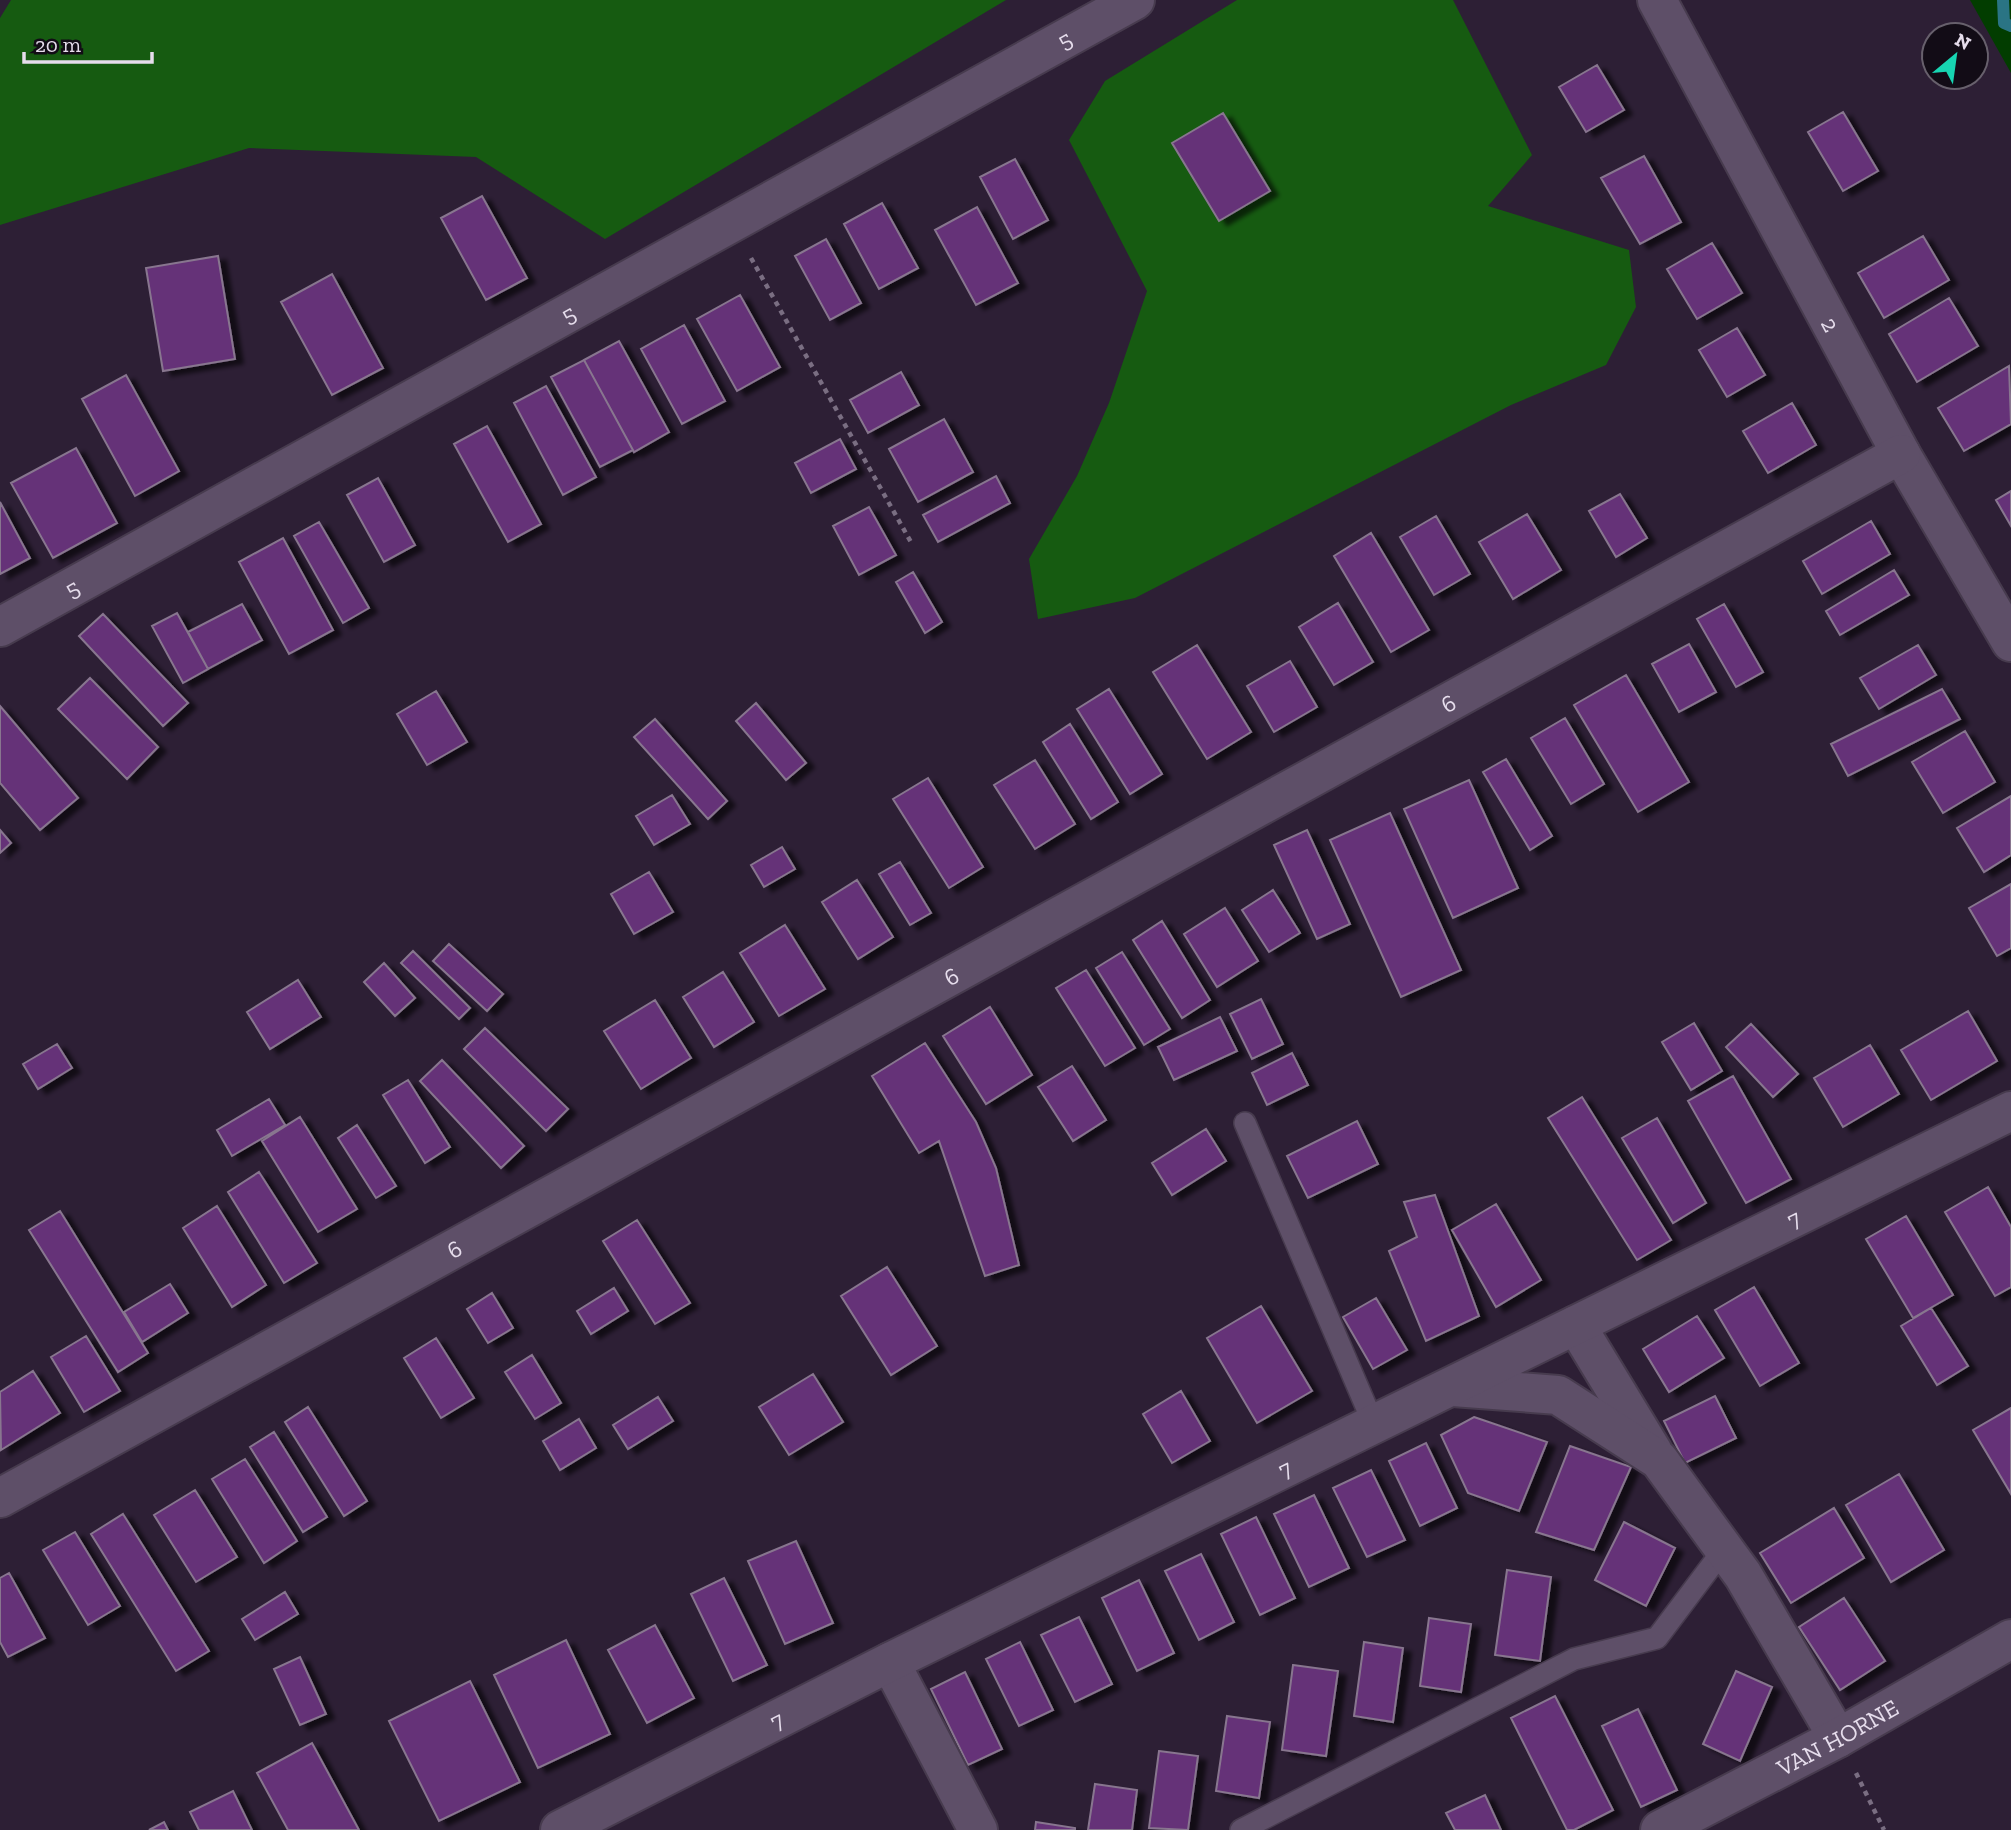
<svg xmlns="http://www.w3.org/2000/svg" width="2011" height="1830" viewBox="0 0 2011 1830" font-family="'Zilla Slab',serif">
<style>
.green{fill:#023d00}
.forest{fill:#165b11}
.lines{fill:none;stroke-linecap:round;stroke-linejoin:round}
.stream{stroke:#2a7484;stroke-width:12}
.building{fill:#653178;stroke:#88768f;stroke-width:2;filter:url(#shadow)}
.service-casing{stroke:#473b4e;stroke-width:24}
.minor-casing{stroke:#473b4e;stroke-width:42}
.path{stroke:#7a6e82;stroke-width:4.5;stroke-dasharray:5 5;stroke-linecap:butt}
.service{stroke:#5e4f68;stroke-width:21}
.minor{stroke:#5e4f68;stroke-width:38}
.labels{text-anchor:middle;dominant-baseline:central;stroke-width:6;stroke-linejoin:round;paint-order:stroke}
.street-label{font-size:24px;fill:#e6ddec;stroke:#120c16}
</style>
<defs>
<filter id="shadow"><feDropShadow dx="8" dy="4.5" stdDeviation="2" flood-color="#0009"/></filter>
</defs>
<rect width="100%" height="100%" fill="#2d1f35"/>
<path class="green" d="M1970,0h41v73z"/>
<path class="forest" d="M11,0h995l-401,239 -129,-82 -227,-9 -249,77v-207z
M1237,0h216l79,155 -44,51 141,44 7,57 -30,58 -95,40 -376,193 -97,21 -9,-60 48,-83 32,-73 38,-112 -78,-151 36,-59z"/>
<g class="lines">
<path class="stream" d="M2003,0l1,23 7,3"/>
</g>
<path class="building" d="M1597,65l27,45 -38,22 -27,-45z
M1843,112l35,59 -35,20 -35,-59z
M1223,113l47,78 -51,30 -47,-78z
M1644,156l37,66 -41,22 -39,-66z
M1015,159l33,61 -35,19 -33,-62z
M482,196l45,82 -41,22 -45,-82z
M882,203l36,65 -39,21 -35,-65z
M977,207l41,76 -42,22 -41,-75z
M1923,236l26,44 -65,38 -26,-45z
M826,239l35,64 -31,17 -35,-64z
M1712,243l30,50 -45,26 -30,-50z
M218,256l17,103 -72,12 -17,-103z
M332,274l51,94 -51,27 -51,-93z
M740,295l40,72 -43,24 -40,-72z
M1949,298l29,48 -61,36 -28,-48z
M684,325l41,76 -43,23 -41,-75z
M1737,328l28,47 -38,22 -28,-47z
M619,341l50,91 -35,20 -50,-92z
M584,360l49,90 -33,17 -49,-90z
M2009,366l2,58 -47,27 -26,-43z
M901,372l18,33 -51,28 -18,-33z
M126,375l53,96 -44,25 -53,-97z
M546,386l50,91 -33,18 -49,-92z
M1792,403l24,42 -48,28 -25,-42z
M944,419l29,53 -55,30 -29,-53z
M487,426l54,98 -33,18 -54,-98z
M840,439l16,30 -45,24 -16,-30z
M76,448l41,75 -64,35 -42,-75z
M996,476l14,27 -72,39 -15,-27z
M378,478l37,67 -31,17 -37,-67z
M2011,491v35l-15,-26z
M1620,494l27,44 -31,19 -27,-46z
M0,502l30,56 -30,16z
M869,507l27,48 -37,20 -26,-49z
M1527,514l34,56 -48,29 -34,-57z
M1436,516l34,58 -36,21 -34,-58z
M1871,521l19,33 -68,40 -19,-33z
M319,522l50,86 -26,15 -49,-87z
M1371,533l58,97 -38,22 -57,-96z
M283,538l50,92 -44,24 -50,-92z
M1894,570l15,25 -69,40 -14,-24z
M913,572l29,50 -17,11 -29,-51z
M1338,603l35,59 -39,23 -35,-58z
M242,604l20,36 -54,29 -20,-37z
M1724,604l39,68 -27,15 -39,-68z
M177,613l31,56 -25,14 -31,-57z
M103,614l85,89 -25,23 -84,-90z
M1689,644l27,48 -37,20 -27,-48z
M1197,645l54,87 -44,27 -54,-87z
M1918,645l18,30 -57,34 -19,-31z
M1290,661l27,46 -43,25 -27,-46z
M1626,675l63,107 -51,30 -64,-107z
M90,678l68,69 -31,32 -69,-70z
M1109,689l53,85 -32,20 -53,-85z
M1942,689l18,30 -112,57 -17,-32z
M436,691l31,51 -40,23 -30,-51z
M756,703l50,60 -20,17 -50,-59z
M0,706l78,92 -38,32 -40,-47z
M1565,718l39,66 -33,20 -40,-66z
M655,719l72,82 -19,18 -74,-82z
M1070,724l48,78 -27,17 -48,-77z
M1965,731l30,51 -52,31 -31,-51z
M1506,759l46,77 -22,14 -47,-78z
M1035,760l40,64 -40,25 -41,-64z
M928,778l55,89 -34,21 -56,-89z
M1469,780l49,108 -65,30 -49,-109z
M672,795l18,29 -36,21 -18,-29z
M2011,796v59l-27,17 -27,-44z
M1390,813l71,157 -60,27 -71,-157z
M0,830l11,13 -11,10z
M1307,830l43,94 -33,15 -43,-94z
M782,847l13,22 -31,18 -13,-22z
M900,862l31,51 -21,12 -31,-51z
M649,872l24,40 -39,22 -23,-40z
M857,880l36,57 -35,22 -36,-57z
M2011,884v64l-14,8 -28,-48z
M1273,890l27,43 -31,19 -27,-42z
M1225,908l33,53 -41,26 -33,-53z
M1162,921l48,79 -28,18 -49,-78z
M785,925l40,64 -46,27 -39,-63z
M449,944l54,50 -16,17 -54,-50z
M413,951l57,57 -11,11 -58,-56z
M1122,952l48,77 -26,16 -48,-77z
M384,963l31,35 -20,18 -31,-34z
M1086,970l49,78 -30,18 -49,-78z
M723,972l31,50 -40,25 -31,-50z
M298,980l23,37 -51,32 -23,-37z
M1261,999l22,45 -31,15 -22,-45z
M655,1000l36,58 -50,31 -37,-58z
M990,1007l42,68 -46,29 -43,-68z
M1968,1011l29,50 -66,39 -30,-50z
M1220,1017l17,34 -63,29 -16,-33z
M1694,1023l28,48 -31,19 -29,-48z
M1751,1024l47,50 -25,23 -47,-50z
M485,1028l83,81 -22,22 -82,-82z
M925,1043l51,79 20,46 23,97 -34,11 -46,-135 -20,12 -47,-77z
M57,1044l15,24 -34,21 -15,-25z
M1870,1045l29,49 -56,33 -29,-49z
M1292,1053l16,32 -41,20 -15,-32z
M442,1060l82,86 -23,22 -81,-87z
M1072,1066l34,54 -33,21 -35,-54z
M1733,1076l58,103 -45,24 -58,-102z
M408,1080l42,67 -25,16 -42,-68z
M1582,1097l89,143 -34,20 -89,-142z
M269,1099l16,26 -53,31 -15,-26z
M300,1117l57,92 -39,23 -56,-91z
M1657,1118l49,85 -33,20 -51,-85z
M1357,1121l21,43 -70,34 -21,-42z
M357,1125l39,61 -20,12 -38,-60z
M1206,1129l20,32 -54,34 -20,-32z
M259,1172l58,91 -33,20 -56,-91z
M1988,1187l23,40v60l-16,9 -50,-84z
M1435,1195l44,121 -53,25 -37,-90 28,-14 -13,-35z
M1496,1204l45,76 -45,27 -44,-77z
M217,1206l49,79 -34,22 -49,-79z
M60,1211l88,142 -30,19 -89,-142z
M1906,1216l47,79 -40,23 -47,-79z
M637,1220l53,83 -35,21 -52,-83z
M887,1267l50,79 -46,29 -50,-79z
M170,1284l18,29 -46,29 -18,-30z
M1754,1287l45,76 -39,23 -45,-76z
M614,1288l14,23 -37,23 -14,-23z
M492,1293l21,35 -25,15 -21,-34z
M1376,1298l31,52 -34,19 -30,-52z
M1261,1306l51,85 -55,32 -50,-85z
M1931,1308l37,58 -31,19 -36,-59z
M1697,1316l27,42 -55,34 -26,-43z
M86,1336l34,55 -36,21 -33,-55z
M436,1338l38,60 -33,20 -37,-60z
M532,1355l29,48 -26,16 -30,-47z
M33,1371l27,42 -59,37 -1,-58z
M813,1374l30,48 -54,33 -30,-48z
M1181,1391l29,50 -38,22 -29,-49z
M1715,1396l21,42 -51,25 -21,-42z
M658,1397l15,24 -45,28 -15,-24z
M308,1407l59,94 -23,15 -59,-94z
M2011,1408v86l-38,-64z
M1474,1417l73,25 -28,69 -51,-18 -27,-58z
M579,1419l17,29 -36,22 -17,-29z
M274,1432l53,85 -24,15 -53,-85z
M1426,1443l31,65 -37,18 -31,-65z
M1570,1446l61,21 -37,83 -58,-18z
M245,1459l52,82 -33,22 -52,-84z
M1371,1470l34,70 -38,17 -34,-69z
M1899,1474l45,76 -53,32 -45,-77z
M195,1490l42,67 -41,25 -42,-67z
M1314,1495l35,73 -40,19 -35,-73z
M1834,1508l30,50 -73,45 -31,-50z
M123,1514l86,137 -33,20 -85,-137z
M1256,1517l39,81 -35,17 -39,-81z
M1624,1522l51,26 -29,58 -51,-26z
M75,1532l45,74 -32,19 -45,-75z
M796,1541l37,82 -48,21 -37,-83z
M1201,1554l33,68 -35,18 -34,-69z
M1507,1570l44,7 -11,84 -45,-6z
M9,1573l36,65 -37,19 -8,-15v-64z
M724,1578l43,87 -34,16 -42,-87z
M1139,1580l35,73 -37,18 -35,-73z
M285,1592l13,22 -43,26 -13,-21z
M1844,1598l41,63 -45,29 -41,-63z
M1079,1617l33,67 -37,18 -34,-67z
M1429,1618l42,6 -10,68 -41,-6z
M655,1625l39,73 -47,25 -39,-73z
M566,1640l44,94 -72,34 -44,-93z
M1020,1642l33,68 -34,16 -33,-67z
M1364,1642l39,6 -10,74 -39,-6z
M300,1657l26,57 -26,11 -26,-56z
M1293,1665l45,6 -12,85 -44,-6z
M1736,1671l36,16 -32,74 -37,-17z
M965,1672l37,77 -34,16 -37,-76z
M470,1681l50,101 -81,39 -50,-100z
M1555,1696l58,114 -39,20h-7l-56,-112z
M1638,1709l39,81 -36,17 -39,-81z
M1227,1716l43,6 -11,76 -43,-7z
M312,1743l47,87h-71l-31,-57z
M1159,1751l39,5 -10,74 -39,-2z
M1095,1784l42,6 -5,40h-44z
M233,1791l19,39h-53l-9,-18z
M1485,1795l16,35h-46l-9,-17z
M164,1822l4,8h-19z
M1036,1822l39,6v2h-40z"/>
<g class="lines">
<defs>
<path id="service" d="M1245,1123l129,302
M1241,1830l333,-171 83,-21 67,-89"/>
<g id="minor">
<path id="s1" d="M1657,0l244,454 110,188"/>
<path id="s2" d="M0,627l1135,-627"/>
<path d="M1576,1325l77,127"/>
<path d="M1453,1387l105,8 101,65 84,115 95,163"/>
<path id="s3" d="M0,1498l1901,-1044"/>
<path d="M890,1662l88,168"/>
<path id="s4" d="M560,1830l330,-168 1121,-551"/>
<path id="s5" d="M1660,1830l178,-92 173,-99"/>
</g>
</defs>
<use href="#service" class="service-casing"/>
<use href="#minor" class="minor-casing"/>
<path class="path" d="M751,258l161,286
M1856,1773l28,57"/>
<use href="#service" class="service"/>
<use href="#minor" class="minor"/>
</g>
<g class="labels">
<g class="street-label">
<text stroke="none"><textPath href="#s2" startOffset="1216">5</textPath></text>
<text stroke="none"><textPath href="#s2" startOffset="649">5</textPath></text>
<text stroke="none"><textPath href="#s1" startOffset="368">2</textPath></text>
<text stroke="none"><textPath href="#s2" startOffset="82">5</textPath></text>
<text stroke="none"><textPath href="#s3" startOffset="1652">6</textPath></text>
<text stroke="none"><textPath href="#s3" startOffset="1085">6</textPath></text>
<text stroke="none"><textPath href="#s4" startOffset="1377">7</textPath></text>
<text stroke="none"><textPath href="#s3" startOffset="518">6</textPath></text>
<text stroke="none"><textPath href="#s4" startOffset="810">7</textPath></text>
<text stroke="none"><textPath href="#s4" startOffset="243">7</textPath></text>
<text stroke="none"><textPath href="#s5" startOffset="200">VAN HORNE</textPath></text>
</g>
</g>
<g transform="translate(1955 56) rotate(29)"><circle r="33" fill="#120c16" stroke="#67606c" stroke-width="2"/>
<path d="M0-5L12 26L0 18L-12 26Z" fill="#17d5b2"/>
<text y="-10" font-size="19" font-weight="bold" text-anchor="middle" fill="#e6ddec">N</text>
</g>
<path d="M24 52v10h128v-10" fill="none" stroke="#e6ddec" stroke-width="3.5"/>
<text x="35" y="52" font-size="21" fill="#e6ddec" stroke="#120c16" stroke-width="5" paint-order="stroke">20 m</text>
</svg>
